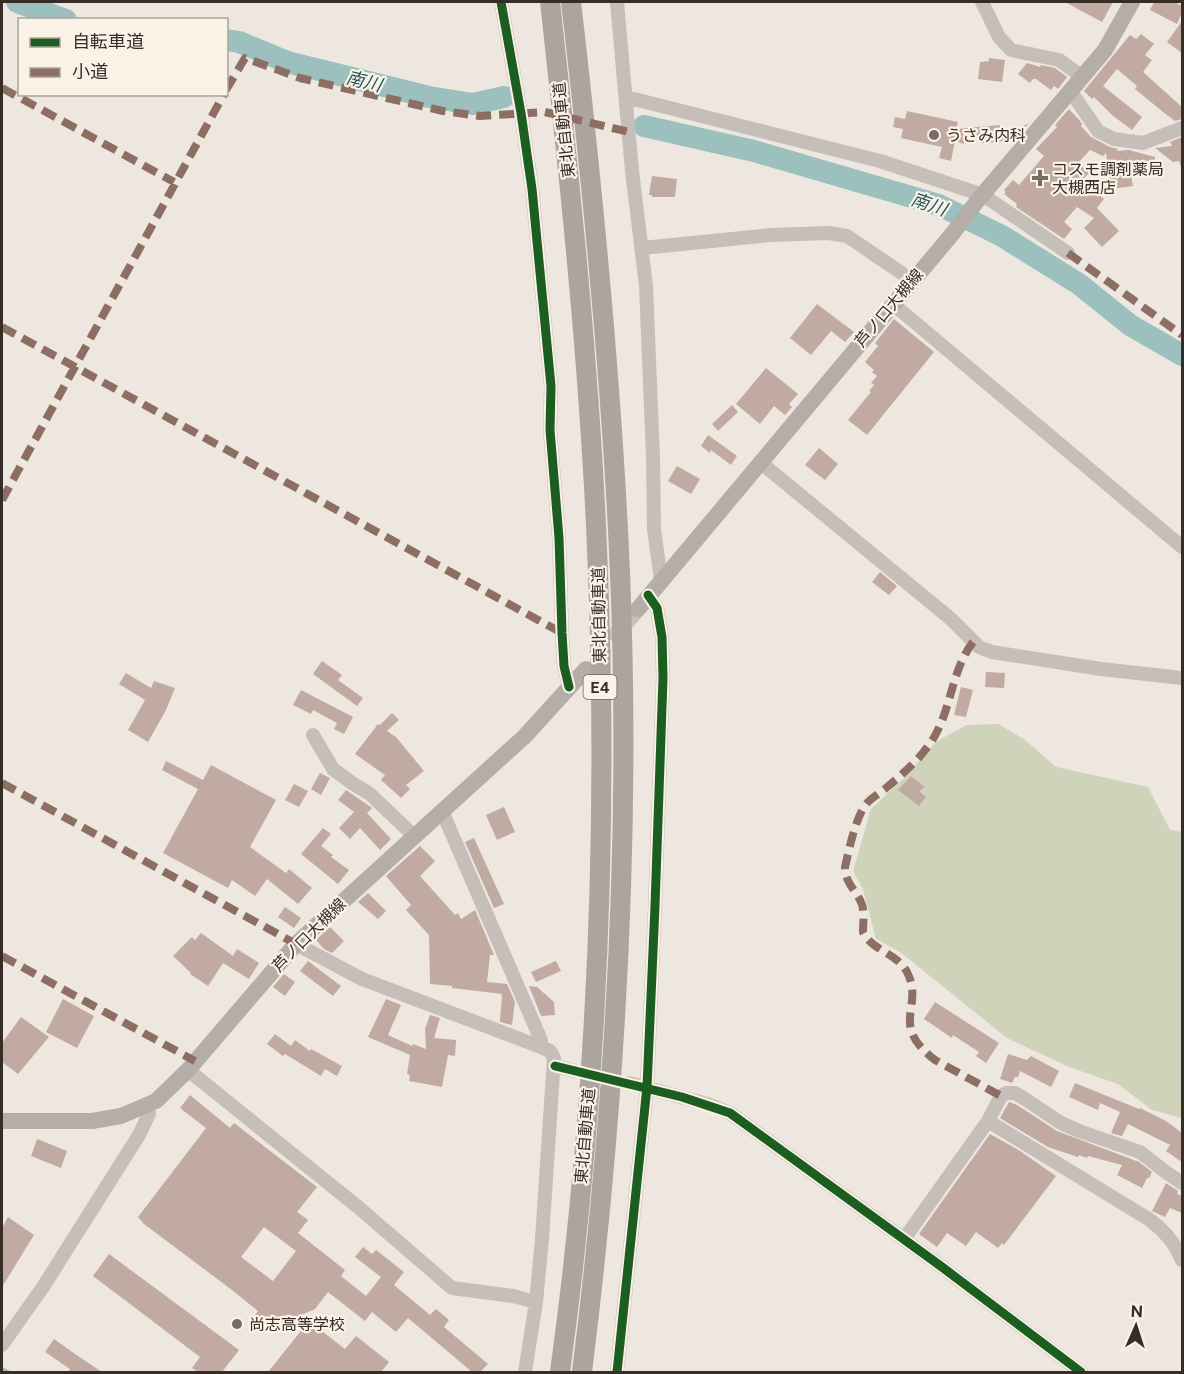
<svg xmlns="http://www.w3.org/2000/svg" width="1184" height="1374" viewBox="0 0 1184 1374" font-family="'Public Sans','Noto Sans JP',sans-serif">
<style>
.green{fill:#ced3ba}
.lines{fill:none;stroke-linecap:round;stroke-linejoin:round}
.stream{stroke:#9cc0be;stroke-width:4}
.river{stroke:#9cc0be;stroke-width:22}
.building{fill:#c1aaa1;fill-rule:evenodd}
.major-tunnel{stroke:#c9c2bb;stroke-width:16;stroke-dasharray:16 8;stroke-linecap:butt}
.minor{stroke:#c6bfb9;stroke-width:14}
.major{stroke:#b5ada8;stroke-width:16}
.highway{stroke:#aca59f;stroke-width:20}
.quiet{stroke:#8d6e63;stroke-width:8;stroke-dasharray:15 8;stroke-linecap:butt}
.cycleway-casing{stroke:#faf1e7;stroke-width:13}
.cycleway{stroke:#1b5e20;stroke-width:9}
.poi-dot{fill:#776d68;stroke:#faf1e7;stroke-width:2}
.labels{text-anchor:middle;dominant-baseline:central;stroke-width:4.5;stroke-linejoin:round;paint-order:stroke}
.shield{fill:#faf1e7;stroke:#726761;stroke-width:1.5}
.shield-label{font-size:15px;font-weight:bold;fill:#372c27}
.street-label{font-size:16px;fill:#372c27;stroke:#faf1e7}
.poi-label{font-size:16px;fill:#372c27;stroke:#faf1e7;text-anchor:start}
.water-label{font-size:18px;font-style:italic;fill:#1c5659;stroke:#faf1e7}
</style>
<rect width="100%" height="100%" fill="#ede7e0"/>
<path class="green" d="M998,724l26,15 32,28 92,20 22,43 12,2v286l-30,-8 -34,-26 -49,-17 -62,-29 -107,-86 -24,-13 -13,-50 -10,-18 18,-62 33,-31 32,-36 30,-17z"/>
<g class="lines">
<path class="stream" d="M2,1369l6,3"/>
<path class="river" d="M17,2l49,18
M226,40l13,2 48,20 142,35 44,7 31,-7
M644,126l110,25 185,54 63,31 77,48 51,41 52,30"/>
</g>
<path class="building" d="M1065,2h48l-11,20z
M1154,2h20l8,4v7l-5,11 -27,-14z
M1182,21v32l-15,-11z
M1141,34l13,10 -9,11 7,5 -9,12 39,35v12l-7,2 -12,-9 -28,-23 2,-3 -20,-17 -14,17 39,31 -10,13 -20,-15 -18,-18 -2,2 -8,-8 46,-56 6,4z
M989,58l16,2 -3,22 -24,-3 2,-17 9,-1z
M1027,63l13,4 1,-2 14,3 12,9 -9,12 -4,-3 -3,4 -15,-11h-3l-3,4 -12,-9z
M1069,109l11,12 2,3 -1,2 10,11 19,10 8,2 -2,2 13,-1 26,7 1,14 -25,3 2,12 -22,3 -5,-36 -3,3 -13,-6 -12,13 11,10 -5,5 15,12 -4,1 9,8 -7,9 22,23 -17,16 -18,-19 10,-10 -17,-11 -13,15 8,7 -8,10 -48,-32 1,-3 -13,-10 2,-2 -2,-2 9,-10 6,5 25,-29 -8,-7 21,-22 -2,-2z
M907,111l51,11 -2,7 44,-4v7l29,-8 -21,17 -27,2 -1,-4 3,-2 -18,1 -1,6 -9,-3 -4,20 -12,-3 3,-11 -41,-9 2,-9 -10,-2 2,-10 10,2z
M1182,137v33l-3,-9 -6,1 -18,-14 17,-2 -2,-4z
M652,176l25,3 -2,18h-23v-2h-3z
M817,304l37,28 -9,10 -14,-11 -20,24 -21,-17z
M894,319l40,33 -67,83 -19,-15 23,-28 -2,-1 5,-6 -3,-2 6,-7 -5,-4 2,-2 -9,-8 13,-16 -3,-3z
M766,368l32,26 -9,10 3,3 -7,8 -11,-9 -14,18 -24,-20z
M732,405l6,7 -20,19 -6,-7z
M708,435l29,21 -6,9 -20,-15 -1,3 -9,-7z
M819,448l19,16 -13,16 -20,-15z
M677,466l23,13 -9,15 -23,-13z
M880,572l17,14 -8,9 -17,-13z
M322,661l20,14 -4,5 25,18 -6,8 -44,-32z
M986,672l19,1 -1,15 -19,-1z
M126,673l25,15 3,-7 21,7 -9,22 -18,32 -20,-12 17,-30 -26,-16z
M961,687l12,3 -7,27 -12,-2z
M301,690l52,27 -9,17 -10,-5 3,-6 -24,-13 -2,4 -18,-9z
M392,713l7,7 -12,11 9,6 28,34 -18,14 4,4 -9,9 -20,-18 4,-5 -30,-21 23,-30 2,1z
M166,761l37,19 8,-15 65,35 -26,47 36,26 3,-4 23,19 -14,16 -31,-25 -12,17 -23,-16 -4,8 -65,-35 35,-64 -36,-19z
M320,773l10,5 -9,17 -10,-6z
M911,776l14,11 -6,4 7,6 -7,9 -21,-16z
M294,784l14,7 -9,16 -14,-7z
M346,790l26,18 -5,5 24,26 -11,11 -20,-22 -10,11 -11,-11 15,-16 -16,-12z
M504,807l11,25 -18,8 -11,-25z
M323,828l8,6 -10,12 12,9 -2,2 18,13 -11,14 -37,-30z
M474,838l30,66 -10,4 -29,-66z
M420,846l15,15 -15,15 35,39 3,-2 3,6 14,-9 19,45h-4l-3,27 20,2 8,18 -3,23 -12,-3 2,-28 -50,-6v-2l-22,-2 -1,-49 -23,-25 5,-5 -25,-29z
M368,893l18,18 -8,8 -20,-17z
M285,907l16,11 -7,10 -16,-11z
M330,927l14,14 -12,12 -8,-4 -8,-9z
M201,933l32,23 4,-7 22,14 -10,16 -26,-16 -15,23 -18,-12 1,-1 -18,-17 19,-19 3,3z
M308,961l33,25 -8,10 -33,-25z
M556,961l5,10 -25,11 -5,-10z
M284,974l11,8 -10,14 -12,-9z
M529,986l8,1 17,15 1,13 -14,1z
M63,999l31,17 -17,32 -31,-16z
M386,999l15,6 -13,30 24,11 1,-2 13,5 -1,-20 5,-14 10,3 -6,20 22,2 -1,16 -7,-1 -6,32 -33,-6 1,-6 -3,-1 3,-19 -42,-18z
M935,1002l64,41 -13,20 -10,-7 3,-4 -26,-17 -1,3 -28,-19z
M21,1017l28,20 -31,37 -16,-12v-19z
M275,1034l16,12 4,-6 15,11 1,-2 31,17 -5,10 -12,-7 -4,7 -36,-22 -2,2 -16,-12z
M1008,1054l19,6 4,-4 28,15 -8,16 -31,-16 -2,6h-3l-3,6 -12,-4z
M1075,1083l64,26 1,-1 26,13 16,12v29l-16,-11 4,-6 -42,-21 -6,12 -11,-3 9,-21 -20,-9 -2,7 -29,-13z
M190,1095l40,33 4,-5 83,64 -20,25 11,8 -10,13 47,37 -4,6 25,20 15,-19 -26,-20 8,-10 9,7 4,-4 28,22 -10,13 36,30 6,-6 13,11 -5,7 44,37 -8,8h-8l-64,-54 -12,14 -24,-20 -7,9 -37,-29 -13,17 -35,15 -16,-2 -9,-7 3,-4 -26,-21 -88,-66 -6,-7 68,-89 -26,-20zM264,1227l32,24 -23,30 -32,-24z
M1009,1102l8,3 40,26 82,31 13,10 -3,6h-2l-5,10 -25,-13 5,-10 -34,-9 -1,2 -8,-3 -1,2 -30,-10 -48,-29z
M990,1134l30,17 36,25 -52,69 -2,-2 -4,5 -22,-16 -10,14 -19,-13 -10,14 -18,-13z
M37,1139l30,12 -6,17 -30,-12z
M1166,1183l12,8 -1,3 5,2v17l-12,-5 -5,9 -13,-6z
M8,1217l26,18 -32,52v-59z
M109,1254l130,96 -17,22h-24l-6,-4 8,-11 -107,-81z
M309,1321l36,28 11,-13 33,26 -8,10h-113z
M54,1339l21,15 27,18h-34l2,-3 -25,-17z"/>
<g class="lines">
<path class="major-tunnel" d="M595,658l43,-49"/>
<path class="minor" d="M501,2l20,111 11,76 19,197 -1,44 9,108 3,95 2,33 5,21
M617,2l15,169 14,115 7,171 1,72 7,51
M982,2l17,35 12,13 48,10 24,17
M1071,92l27,39 16,8 29,4 39,-15
M626,97l254,64 103,34 85,58
M642,248l129,-13 57,-2 19,3 65,44
M893,304l289,243
M760,462l191,157 28,28 13,5 109,17 81,9
M313,735l20,34 19,14 18,11 44,42
M442,811l99,229v7
M296,944l66,35 179,68 9,4 4,7 -12,181 -6,63 -11,70
M555,1066l20,5
M188,1070l170,137 94,81 61,8 23,6
M629,1083l78,21 23,9 212,154 139,105
M988,1121l162,99c15,11 25,23 32,40
M904,1239l84,-118 13,-25 5,-3h9l7,4 39,26 18,8 61,21 27,21 15,10
M2,1345l41,-58 96,-152 10,-21 -1,-9
M617,1372l30,-285 8,-181 8,-228 -1,-41 -5,-29 -9,-13"/>
<path class="major" d="M638,609l315,-376 25,-33 127,-150 27,-48
M2,1121h90l29,-5 35,-15 32,-31 108,-126 229,-208 61,-67"/>
<path class="highway" d="M550,2c21,190 41,380 48,571 10,266 -2,536 -38,799
M571,2c22,189 41,380 49,571 11,266 -5,535 -38,799"/>
<path class="quiet" d="M2,88l172,94
M226,90l19,-32 55,20 143,33 37,5 65,-4 84,20
M1068,253l114,82
M2,327l560,306
M2,500l222,-406
M973,642c-22,29 -21,66 -40,97 -12,19 -29,34 -47,49 -6,5 -13,9 -18,14 -12,12 -19,48 -23,65 0,16 10,22 16,35 4,8 2,21 2,30 9,19 34,21 44,40 18,35 -19,52 28,88l66,36
M2,783l294,161
M2,956l193,105"/>
<defs>
<path id="cycleway" d="M501,2l20,111 11,76 19,197 -1,44 9,108 3,95 2,33 5,21
M555,1066l127,31 48,16 212,154 139,105
M617,1372l30,-285 8,-181 8,-228 -1,-41 -5,-29 -9,-13"/>
</defs>
<use href="#cycleway" class="cycleway-casing"/>
<use href="#cycleway" class="cycleway"/>
</g>
<g class="poi-dot">
<circle cx="934" cy="135" r="6"/>
<path d="M1037 169h6v6h6v6h-6v6h-6v-6h-6v-6h6z"/>
<circle cx="237" cy="1324" r="6"/>
</g>
<g class="labels">
<rect class="shield" x="583.5" y="675" width="33" height="24" rx="4.5"/>
<g class="shield-label">
<text x="600" y="687">E4</text>
</g>
<g class="street-label">
<text transform="translate(564 130) rotate(-96)">東北自動車道</text>
<text transform="translate(889 308) rotate(-50)">芦ノ口大槻線</text>
<text transform="translate(599 615) rotate(-91)">東北自動車道</text>
<text transform="translate(309 935) rotate(-45)">芦ノ口大槻線</text>
<text transform="translate(585 1136) rotate(-85)">東北自動車道</text>
</g>
<g class="poi-label">
<text x="946" y="135">うさみ内科</text>
<text x="1052" y="169">コスモ調剤薬局<tspan x="1052" dy="18">大槻西店</tspan></text>
<text x="249" y="1324">尚志高等学校</text>
</g>
<g class="water-label">
<text transform="translate(364 81) rotate(14)">南川</text>
<text transform="translate(929 204) rotate(19)">南川</text>
</g>
</g>
<rect width="1184" height="1374" fill="none" stroke="#372c27" stroke-width="6"/>
<rect x="18" y="18" width="210" height="78" fill="#faf1e7" stroke="#aca29a" stroke-width="1.5"/>
<rect x="30" y="38" width="30" height="9" fill="#1b5e20" stroke="#aca29a" stroke-width="1.5"/>
<text x="72" y="48" font-size="18" fill="#372c27">自転車道</text>
<rect x="30" y="68" width="30" height="9" fill="#8d6e63" stroke="#aca29a" stroke-width="1.5"/>
<text x="72" y="78" font-size="18" fill="#372c27">小道</text>
<g transform="translate(1136 1326) rotate(3)" stroke="#faf1e7" stroke-width="4.5" paint-order="stroke">
<path d="M0-4.5L10 22L0 15L-10 22Z" fill="#372c27"/>
<text y="-9" font-size="16" font-weight="bold" text-anchor="middle" fill="#372c27">N</text>
</g>
</svg>
